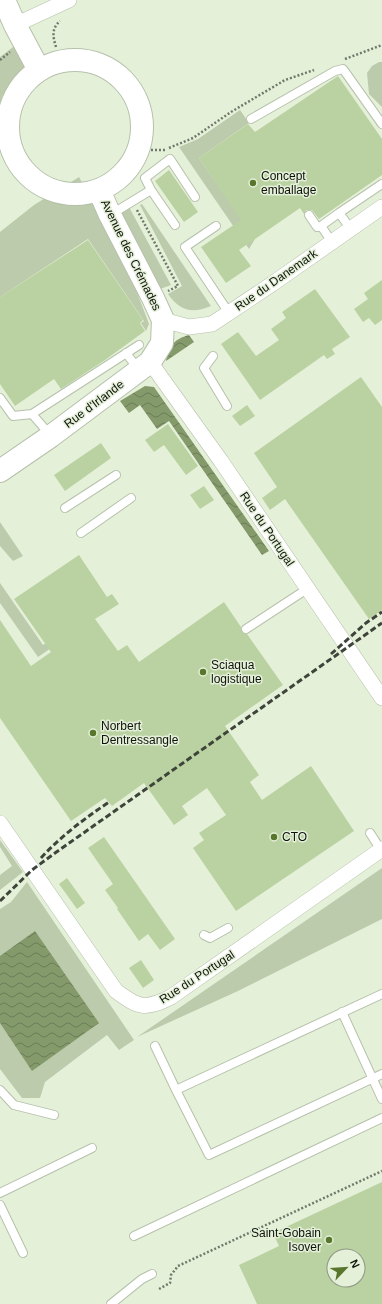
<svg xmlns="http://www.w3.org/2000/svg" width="382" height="1304" viewBox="0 0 382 1304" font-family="Helvetica,sans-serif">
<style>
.green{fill:#bbcbab}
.water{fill:url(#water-waves)}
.building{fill:#bad2a1;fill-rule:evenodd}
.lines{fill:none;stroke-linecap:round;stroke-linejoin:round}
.lane-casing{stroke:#b6c1ab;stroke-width:10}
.street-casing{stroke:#b6c1ab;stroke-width:16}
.secondary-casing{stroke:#b6c1ab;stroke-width:24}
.path{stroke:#72796b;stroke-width:2.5;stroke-dasharray:2 2;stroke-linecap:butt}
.lane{stroke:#fff;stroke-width:8}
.street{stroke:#fff;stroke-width:15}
.secondary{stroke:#fff;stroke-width:22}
.rail{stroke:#3e4439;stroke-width:3;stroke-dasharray:6 3;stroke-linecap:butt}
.poi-dot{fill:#58762c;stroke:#e5f0d9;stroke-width:1.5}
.labels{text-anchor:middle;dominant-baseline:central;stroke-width:3;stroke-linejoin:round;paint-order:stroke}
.poi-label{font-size:12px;fill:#0e120b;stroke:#e5f0d9;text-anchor:start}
.street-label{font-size:12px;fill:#0e120b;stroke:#e5f0d9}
</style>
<defs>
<pattern id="water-waves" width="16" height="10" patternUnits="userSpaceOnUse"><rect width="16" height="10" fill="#849a6b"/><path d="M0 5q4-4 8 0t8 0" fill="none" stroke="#6a7c56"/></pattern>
</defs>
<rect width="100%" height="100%" fill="#e5f0d9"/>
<path class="green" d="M17,44l9,29 -24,23 -2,20v-59z
M379,62h3v45l-13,-13 -2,-21 5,-7z
M240,110l9,13 -50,35 56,81 -6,10 -70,-102 19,-8z
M79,177l48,89 22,58 -3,7 -5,-8 3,-2 -56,-82 -88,58v-65l34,-27z
M142,204l69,102c-19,8 -31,5 -43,-12l14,-8 -42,-81z
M129,207l42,78 -11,4 -41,-77z
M0,522l23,34 -10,5 -13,-15z
M0,583l43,62 26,-18 4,6 -35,24 -38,-54z
M0,840l23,32 -23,18v-15l12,-9 -12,-19z
M382,868v51l-144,72 -101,46z
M27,882l107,158 -15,10 -12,-15 -62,47 -5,16h-18l-22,-29v-160l11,-7z"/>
<path class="water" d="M189,335l5,7 -28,19c3,-15 8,-22 23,-26z
M145,386l9,1 115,164 -7,4 -93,-134 -12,8 -17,-24 -11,8 -9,-12z
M35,931l64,92 -67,48 -32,-48v-67z"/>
<path class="building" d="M338,76l44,63v36l-63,44 -7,-9h-6l-2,4 -4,-6 -61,42 12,16 -25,17 -25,-36 40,-27 -42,-62 49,-34 7,8z
M169,170l29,42 -14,10 -29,-41z
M88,240l55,80 -3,3 5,8 -40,29 -44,29 -7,-10 -39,27 -15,-22v-87z
M382,280v40l-7,5 -6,-7 -6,4 -9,-13 14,-10 -4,-6z
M315,289l35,48 -18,12 3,5 -8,5 -3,-4 -64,45 -39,-56 17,-12 18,24 23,-16 -8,-11 15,-11 -4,-6z
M361,377l21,30v203l-13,9 -84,-120 -15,11 -8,-12 15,-11 -23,-34z
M247,405l8,11 -15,10 -8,-10z
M168,424l30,42 -12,9 -22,-30 -10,7 -9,-12z
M101,443l10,15 -46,33 -11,-16z
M204,486l10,14 -14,9 -10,-14z
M79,555l28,42 5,-3 7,10 -24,15 23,32 9,-6 12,17 85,-60 17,25 1,5 5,2 36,51 -58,41 34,49 -9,7 12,18 49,-34 43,65 -118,80 -43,-63 11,-8 -5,-7 27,-18 -19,-27 -25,18 6,9 -14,10 -30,-42 -32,23 -7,-8 -34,23 -71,-103v-98l31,46 20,-14 -37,-53z
M104,837l71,102 -15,11 -12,-16 -9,7 -22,-32 1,-1 -13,-18 8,-6 -25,-36z
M67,878l18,25 -8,6 -18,-25z
M141,960l13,20 -11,8 -14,-20z
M382,1182v122h-125l-18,-39 40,-19 -6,-13zM334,1256h24v24h-24z"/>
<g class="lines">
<defs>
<path id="lane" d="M251,119l84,-48 8,-2 39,55
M151,190l-6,-12 25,-19 25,38
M110,215l41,-25 24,35
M309,215l8,12 4,-1
M216,226l-31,21 44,66
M351,229l-12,-16 43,-29
M332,242l-11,-16 18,-13
M126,353l13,17
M213,356l-9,12 23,38
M0,398l13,18 19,-2
M51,436l-19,-22 107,-69
M65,508l51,-33
M81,533l50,-35
M246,629l61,-40
M370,833l11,17
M204,935l6,3 18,-10
M342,1012l40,87
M155,1046l21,44 206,-96
M0,1090l14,15 40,10
M176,1090l33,65 173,-81
M0,1193l92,-45
M0,1205l23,48
M134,1236l248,-118
M111,1304l31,-25 10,-5"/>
<path id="street" d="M15,25l54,-25
M163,320l26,7 23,-3 60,-40 110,-77
M150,362l71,99 161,237
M0,823l116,168c23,17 29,19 55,6l211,-148"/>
<path id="secondary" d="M4,0l11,25 24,45
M8 127a67 67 0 1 1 134 0a67 67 0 1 1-134 0Z
M0,471l51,-35 99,-74 12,-19 1,-23 -10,-22 -43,-83 -11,-25"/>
</defs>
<use href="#lane" class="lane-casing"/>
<use href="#street" class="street-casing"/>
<use href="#secondary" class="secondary-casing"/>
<path class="path" d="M56,47c-3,-10 -5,-18 4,-26
M345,59l37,-14
M0,60l10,-8
M169,148l24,-10 38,-26 54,-32 29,-10
M143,150h22
M137,210l41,76 -10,5
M159,1289l11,-6 1,-8 7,-9 204,-95"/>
<use href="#lane" class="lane"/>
<use href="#street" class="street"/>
<use href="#secondary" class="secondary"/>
<path class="rail" d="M331,654l35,-31 16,-11
M41,858c20,-22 43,-39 68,-56
M0,901l32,-31 23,-17 327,-230"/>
</g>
<g class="poi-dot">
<circle cx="253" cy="183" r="4"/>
<circle cx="203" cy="672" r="4"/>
<circle cx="93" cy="733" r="4"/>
<circle cx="274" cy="837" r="4"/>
<circle cx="329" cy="1240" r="4"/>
</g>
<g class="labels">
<g class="poi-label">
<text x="261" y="176">Concept<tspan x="261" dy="14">emballage</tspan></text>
<text x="211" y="665">Sciaqua<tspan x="211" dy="14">logistique</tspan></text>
<text x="101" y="726">Norbert<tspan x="101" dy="14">Dentressangle</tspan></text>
<text x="282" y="837">CTO</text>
<text x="321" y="1233" text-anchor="end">Saint-Gobain<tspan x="321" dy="14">Isover</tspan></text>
</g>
<g class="street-label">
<text transform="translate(131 255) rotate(64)">Avenue des Crémades</text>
<text transform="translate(276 280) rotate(-35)">Rue du Danemark</text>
<text transform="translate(94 404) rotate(-37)">Rue d'Irlande</text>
<text transform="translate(267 529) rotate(56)">Rue du Portugal</text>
<text transform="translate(197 977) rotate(-33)">Rue du Portugal</text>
</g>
</g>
<g transform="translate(346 1268) rotate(65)"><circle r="19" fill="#e5f0d9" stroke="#8f9787"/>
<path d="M0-3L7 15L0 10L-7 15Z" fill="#58762c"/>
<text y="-6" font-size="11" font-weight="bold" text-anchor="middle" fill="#0e120b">N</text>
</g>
</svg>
